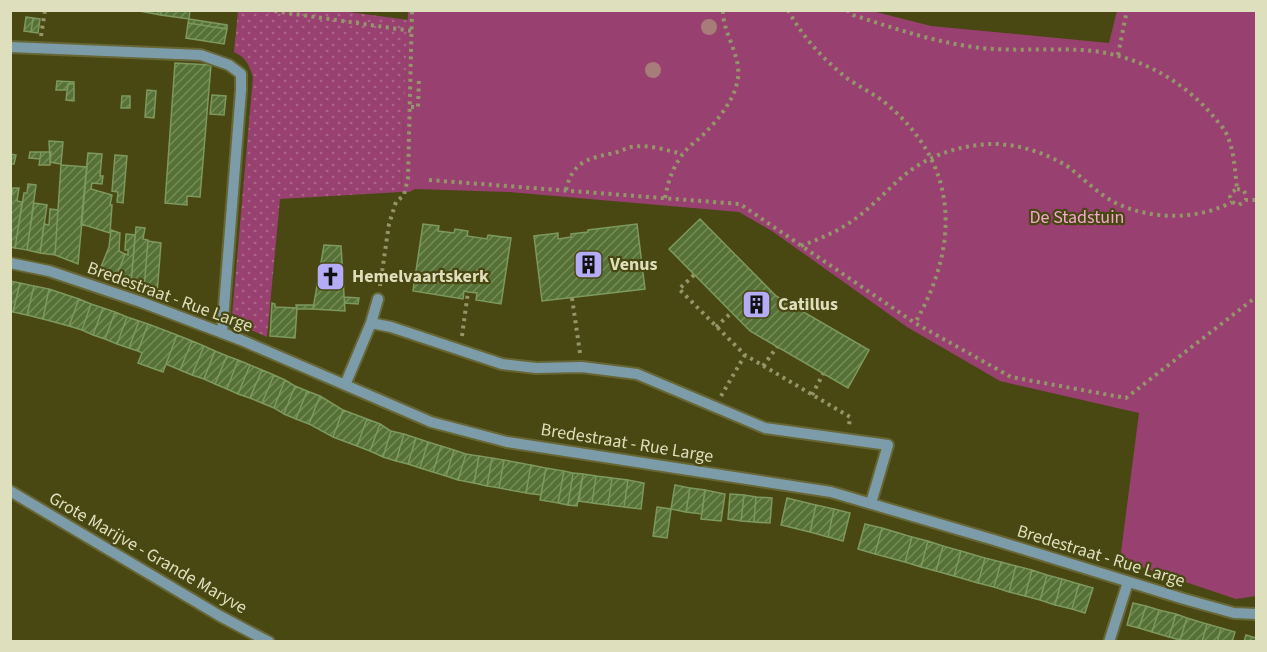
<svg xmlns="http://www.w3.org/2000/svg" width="1267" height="652" viewBox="0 0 1267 652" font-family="'Source Sans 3',sans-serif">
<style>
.grass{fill:url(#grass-dots)}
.green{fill:#984170}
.building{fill:url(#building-hatch);stroke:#7d995d;stroke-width:1.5}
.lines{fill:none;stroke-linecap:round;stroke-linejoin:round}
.minor-casing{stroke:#676635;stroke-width:14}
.path{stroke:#95956a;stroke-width:4;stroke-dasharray:3 4.5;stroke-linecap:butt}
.minor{stroke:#7d9caa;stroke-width:10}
.tree{fill:#a77d79}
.labels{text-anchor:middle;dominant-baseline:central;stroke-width:4.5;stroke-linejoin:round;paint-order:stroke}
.park-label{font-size:18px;fill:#f4a8cd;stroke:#494813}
.poi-label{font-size:18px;font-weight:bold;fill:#dedfbd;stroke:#494813;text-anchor:start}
.street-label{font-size:18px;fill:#dedfbd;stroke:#494813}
</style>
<defs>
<pattern id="grass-dots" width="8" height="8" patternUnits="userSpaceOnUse" patternTransform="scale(1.5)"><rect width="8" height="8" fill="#984170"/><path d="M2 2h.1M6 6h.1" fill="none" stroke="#ab6589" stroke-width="1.8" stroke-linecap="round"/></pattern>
<pattern id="building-hatch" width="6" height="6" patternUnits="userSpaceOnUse" patternTransform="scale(1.5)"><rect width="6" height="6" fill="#567135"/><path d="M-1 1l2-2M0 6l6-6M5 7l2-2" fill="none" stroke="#768b59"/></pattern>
</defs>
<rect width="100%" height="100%" fill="#494813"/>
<path class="grass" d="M238,11h104l66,9 -7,172 -121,7 -13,138 -32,-14 -3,-7 21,-239c-4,-13 -7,-19 -19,-25z"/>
<path class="green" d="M408,11h464l59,15 178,17 8,-32h139v585l-20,3 -116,-39 19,-147 -139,-32 -93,-54 -135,-96 -33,-19 -230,-20 -94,-3 -6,3h-8z"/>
<path class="building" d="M134,10h27v5z
M161,10h29l-1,9 -28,-4z
M26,17l7,1 -2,14 -7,-1z
M33,18l7,1 -2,14 -7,-1z
M189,19l38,6v4l-39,-6z
M188,23l39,6 -3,15 -38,-6z
M175,63l36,2 -11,132 -13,-1v9l-22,-2z
M57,81l17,1v2h-6l-1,6h-11z
M68,84h6v17l-8,-1z
M147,90l9,1 -2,27 -9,-1z
M212,95l14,1 -2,19 -14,-1z
M122,96h8v12h-9z
M49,141l14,1 -2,22 -11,-2z
M30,152h11l-1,7 -11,-1z
M41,152h10l-1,13h-11z
M88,153l14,1 -2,22h3l-1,8 -10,-1 -1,6 21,6 -2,10h2l-2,28 -29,-9z
M10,154l6,1 -2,9h-4z
M115,155l12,1 -4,47 -6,-1 1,-10 -6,-1z
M61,165l26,2 -9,97 -23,-9z
M28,184l8,1 -9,65 -12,-2 9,-55h3z
M13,188h6l-2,13 5,1 -7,46 -5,-1v-45z
M34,203l13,2 -7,48 -13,-3z
M50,209l8,1 -3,45 -15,-2 4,-29 5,1z
M700,219l76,77 93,54 -21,38 -98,-57 -81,-82z
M423,224l16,2 -1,5 16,2 1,-4 13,2 -1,5 20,3 1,-4 23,3 -10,66 -25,-4 1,-7 -9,-1 -4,-1 -1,8 -50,-8z
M637,224l8,65 -103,12 -8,-65 24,-3v6l13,-2v-3l17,-2v-2z
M136,227l9,1 -2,11 5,1 -4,49 -13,-5z
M111,230l9,3 -1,18 6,3 -9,24 -17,-6 10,-25z
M126,234l9,1 -4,49 -15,-6 9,-24 3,1v-5h-3z
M148,241l13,2 -4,51 -13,-5z
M324,245l17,1 4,65 -32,-2z
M10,281l10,2 -7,29h-3z
M20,283l14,3 -7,29 -14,-3z
M34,286l15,3 -6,30 -16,-4z
M49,289l30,10 -10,27 -26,-7z
M344,297l15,1 -1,6 -13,-1z
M79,299l12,5 -9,26 -13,-4z
M272,303l3,1v3l22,1 -2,30 -25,-2z
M91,304l12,4 -10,27 -11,-5z
M296,305h18l-1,4h-16z
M103,308l12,4 -10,27 -12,-4z
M115,312l12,5 -10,27 -12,-5z
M127,317l12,4 -10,27 -12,-4z
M139,321l9,3 -10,27 -9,-3z
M148,324l29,11 -14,37 -25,-9 4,-10 -4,-2z
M177,335l15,6 -12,29 -14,-6z
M192,341l12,5 -12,29 -12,-5z
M204,346l11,5 -11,28 -12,-4z
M215,351l12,5 -12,28 -11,-5z
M227,356l11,4 -11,29 -12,-5z
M238,360l12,5 -12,29 -11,-5z
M250,365l12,5 -12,28 -12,-4z
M262,370l12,5 -12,28 -12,-5z
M274,375l11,5 -11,28 -12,-5z
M285,380l10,6 -11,28 -10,-6z
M295,386l12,5 -11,28 -12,-5z
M307,391l13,5 -11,28 -13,-5z
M320,396l23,14 -10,27 -24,-13z
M343,410l24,9 -10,27 -24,-9z
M367,419l13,5 -10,27 -13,-5z
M380,424l11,7 -8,26 -13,-6z
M391,431l13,3 -8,27 -13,-4z
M404,434l12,4 -8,26 -12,-3z
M416,438l12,4 -8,26 -12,-4z
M428,442l13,4 -8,26 -13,-4z
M441,446l13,4 -8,26 -13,-4z
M454,450l12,4 -8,26 -12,-4z
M466,454l13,2 -5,27 -16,-3z
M479,456l13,2 -5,28 -13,-3z
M492,458l12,2 -5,28 -12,-2z
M504,460l27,5 -5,28 -27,-5z
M531,465l15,3 -5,27 -15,-2z
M546,468l18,3 -6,32 -18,-3z
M564,471l9,2 -5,32 -10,-2z
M573,473l10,1 -6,32 -9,-1z
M583,474l13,2 -4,27 -13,-2z
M596,476l16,2 -4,27 -16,-2z
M612,478l16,2 -4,27 -16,-2z
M628,480l16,3 -3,26 -17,-2z
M675,485l15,3 -4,24 -15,-3z
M690,488l15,2 -3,24 -16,-2z
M705,490l20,4 -4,27 -20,-2z
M730,494l14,1 -3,26 -13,-2z
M744,495l12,2 -2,25 -13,-1z
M756,497l16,1 -2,25 -16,-1z
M787,498l29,7 -6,27 -29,-7z
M816,505l18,4 -6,28 -18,-5z
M657,507l14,2 -4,29 -14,-2z
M834,509l16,4 -7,28 -15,-4z
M865,524l17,4 -7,26 -17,-5z
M882,528l30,9 -7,25 -30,-8z
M912,537l16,4 -7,26 -16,-5z
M928,541l15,5 -7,25 -15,-4z
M943,546l18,5 -7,25 -18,-5z
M961,551l24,7 -7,25 -24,-7z
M985,558l16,4 -7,25 -16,-4z
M1001,562l15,4 -7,26 -15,-5z
M1016,566l16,4 -7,26 -16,-4z
M1032,570l15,5 -7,25 -15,-4z
M1047,575l15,4 -7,26 -15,-5z
M1062,579l17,5 -7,25 -17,-4z
M1079,584l14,4 -8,25 -13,-4z
M1133,603l13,3 -7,22 -12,-3z
M1146,606l13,4 -7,22 -13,-4z
M1159,610l17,4 -7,23 -17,-5z
M1176,614l11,4 -7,22 -11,-3z
M1187,618l20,6 -5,18 -22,-2z
M1207,624l14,4 -4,14h-15z
M1221,628l14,4 -3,10h-15z
M1246,635l10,3v4h-12z"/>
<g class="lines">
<defs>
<path id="minor" d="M10,47l191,8 28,10 12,9v16l-19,243
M10,263l39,8 92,31 100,38 190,82 76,20 324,50 163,48 190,59 50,14 22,1
M371,323l20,4 111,37 34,4 46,-1 55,7 128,54 123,17 -17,58
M345,385l26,-62 7,-24
M10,491l210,125 49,26
M1109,642l19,-60"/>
</defs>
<use href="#minor" class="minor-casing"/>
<path class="path" d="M267,10l145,21
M788,10c15,28 36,50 60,69 12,8 24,14 35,22 76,61 78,142 32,222
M847,10l6,5c40,13 78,26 120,32 36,5 73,1 109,3 51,3 99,28 131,66 4,5 9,10 12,15 9,16 10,39 12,58l-5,3 -2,5 2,5 7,3 7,-5h10
M41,36l4,-26
M1118,55l9,-45
M411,107h7l1,-29
M429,180l311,24 175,119 96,54 115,21 130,-101
M1237,189l6,1 3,4v6
M566,190c6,-26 19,-31 43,-36 8,-1 15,-5 22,-7 17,-3 35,3 51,7
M665,198c3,-16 7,-29 17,-43 5,-7 13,-13 20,-19 15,-15 33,-36 36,-58 3,-24 -16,-46 -15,-68
M801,246c15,-6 31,-12 45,-21 21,-13 37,-31 55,-47 25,-22 56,-32 88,-34 26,-1 55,8 78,22 17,12 31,29 51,38 35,16 80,16 114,-2
M694,275l-15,14 66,66 105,62 -1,9
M380,286l9,-62 7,-22 8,-7 4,-17 4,-168
M572,298l8,55
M716,327l16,-15
M462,336l6,-44
M763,366l14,-19
M812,395l11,-21
M721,396l24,-41"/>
<use href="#minor" class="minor"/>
</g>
<g class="tree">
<circle cx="709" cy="27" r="8"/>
<circle cx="653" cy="70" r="8"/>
</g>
<defs>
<symbol id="building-square" viewBox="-11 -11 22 22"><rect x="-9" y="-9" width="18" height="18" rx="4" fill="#b5acf8" stroke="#494813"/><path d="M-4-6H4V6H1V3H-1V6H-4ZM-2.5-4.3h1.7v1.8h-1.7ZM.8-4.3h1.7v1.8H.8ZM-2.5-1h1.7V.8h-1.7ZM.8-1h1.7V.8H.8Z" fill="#111"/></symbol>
<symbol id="church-square" viewBox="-11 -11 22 22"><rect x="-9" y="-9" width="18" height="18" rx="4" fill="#b5acf8" stroke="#494813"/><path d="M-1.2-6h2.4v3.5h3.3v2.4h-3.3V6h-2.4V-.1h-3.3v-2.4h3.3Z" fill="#111"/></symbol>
</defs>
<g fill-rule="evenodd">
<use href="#building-square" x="572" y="248" width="33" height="33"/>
<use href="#church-square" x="314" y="260" width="33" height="33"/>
<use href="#building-square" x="740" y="288" width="33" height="33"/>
</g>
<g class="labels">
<g class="park-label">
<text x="1077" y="217">De Stadstuin</text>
</g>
<g class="poi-label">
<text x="610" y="264">Venus</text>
<text x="352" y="276">Hemelvaartskerk</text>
<text x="778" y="304">Catillus</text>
</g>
<g class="street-label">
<text transform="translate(170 297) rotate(20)">Bredestraat - Rue Large</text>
<text transform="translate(627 443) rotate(9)">Bredestraat - Rue Large</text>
<text transform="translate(148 553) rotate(30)">Grote Marijve - Grande Maryve</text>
<text transform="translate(1101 556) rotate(17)">Bredestraat - Rue Large</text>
</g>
</g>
<rect width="1267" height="652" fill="none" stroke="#dedfbd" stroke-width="24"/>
</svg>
